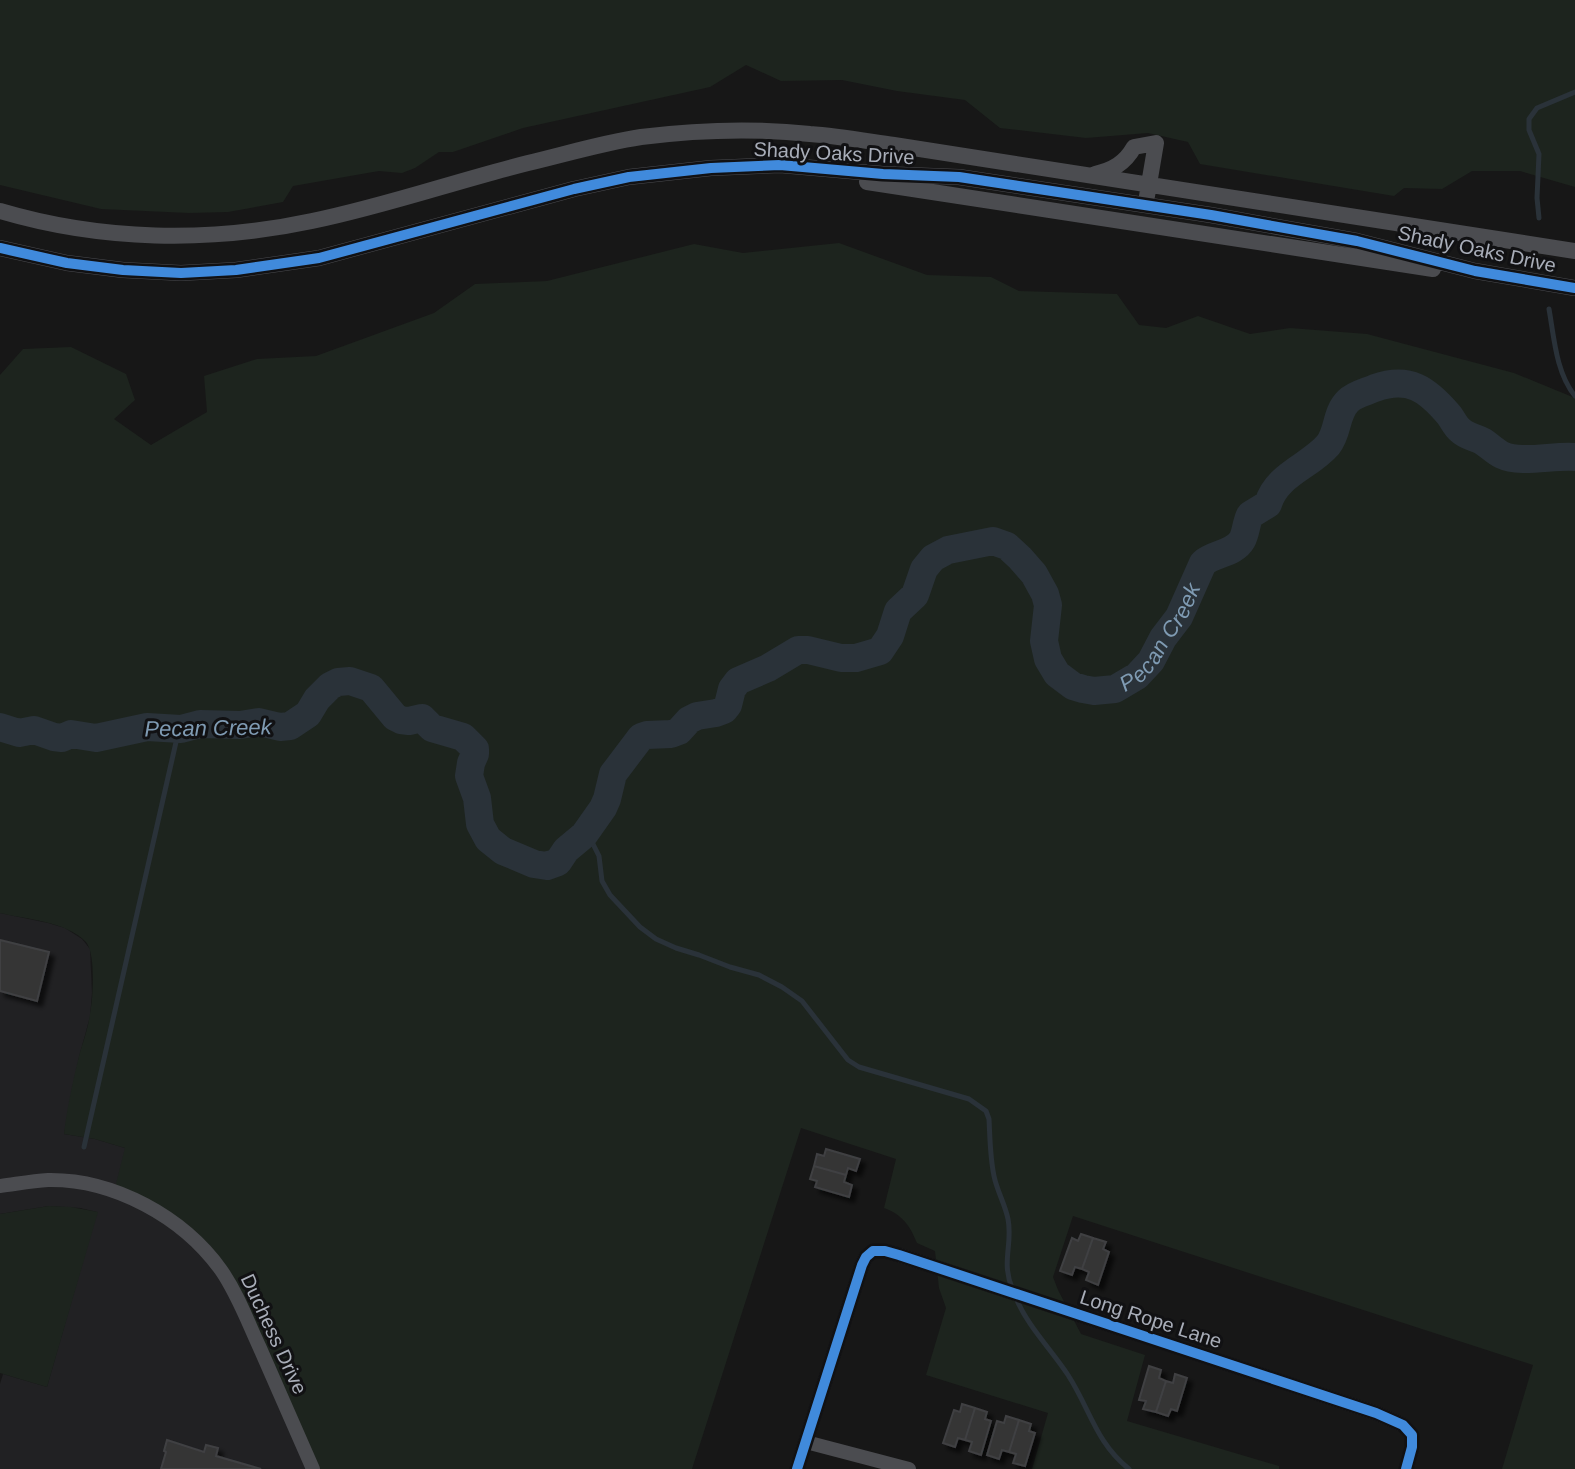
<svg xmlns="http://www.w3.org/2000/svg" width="1575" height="1469" viewBox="0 0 1575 1469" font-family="Arial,sans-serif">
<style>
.built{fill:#212123}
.green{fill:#1d241e}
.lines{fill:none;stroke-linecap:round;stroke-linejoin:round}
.stream{stroke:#2a3239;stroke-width:5}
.river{stroke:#2a3239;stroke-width:28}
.building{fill:#353536;stroke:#3f4043;stroke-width:2;filter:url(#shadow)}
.minor{stroke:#4b4c50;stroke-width:14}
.tertiary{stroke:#4b4c50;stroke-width:16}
.cycleway-casing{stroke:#111113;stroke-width:15}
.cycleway{stroke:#408adc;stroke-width:10}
.labels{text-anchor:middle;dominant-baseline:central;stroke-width:6;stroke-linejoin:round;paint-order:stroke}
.street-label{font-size:20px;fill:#a8adb8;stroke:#111113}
.water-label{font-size:22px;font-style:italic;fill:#7f9bb3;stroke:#111113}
</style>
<defs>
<filter id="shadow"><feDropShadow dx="5" dy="5" stdDeviation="2" flood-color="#0009"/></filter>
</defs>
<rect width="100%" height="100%" fill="#171717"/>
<path class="built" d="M0,913l48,10 17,5 17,11 8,10 2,44 -2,24 -11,40 -15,77 31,5 30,9 16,54 81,70 91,197h-313v-85l3,-10 44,13 50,-175 -17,-4 -31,-2 -49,8z"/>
<path class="green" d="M0,0h1575v187l-55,-16h-48l-30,18 -38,-1 -10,8 -194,-32 -12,-22 -40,-9 -62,5 -86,-10 -35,-28 -68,-9 -55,-11 -61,1 -35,-16 -36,22 -187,41 -70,24h-14l-24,16 -13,5 -23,-2 -86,15 -10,16 -55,10 -39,1 -88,-4 -101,-24z
M839,243l88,32 64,2 28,14 98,3 22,31 27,3 32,-12 52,18 40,-6 77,6 147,39 61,25v1071h-73l31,-104 -460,-149 -20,61 5,13 23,44 64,21 -18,66 152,45v3h-247l16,-56 -122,-38 20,-67 -7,-20 -4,-37 -18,-8c-7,-17 -14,-28 -33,-35l12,-49 -95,-31 -109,341h-379l-71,-162 -35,-55 -93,-60 11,-44 -30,-9 -31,-5c3,-26 9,-53 15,-78 4,-14 9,-27 11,-42 3,-15 6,-60 -4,-72 -18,-20 -61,-23 -86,-29v-538l23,-26 48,-2 55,27 9,26 -21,19 37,26 56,-33 -3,-36 53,-17 59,-3 118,-43 41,-29 72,-3 147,-37 49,9z
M49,1206l22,1 27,5 -51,175 -47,-14v-159z"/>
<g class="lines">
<path class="stream" d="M1539,218l-2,-20 2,-44 -10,-24v-11l8,-11 38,-16
M1549,309c5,28 7,64 26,87
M584,835l9,9 6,12 3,25 8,14 30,32 16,12 20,9 23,7 31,12 29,8 23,12 20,14 46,59 11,7 110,32 17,12 3,8c1,19 1,38 5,57 3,15 11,28 14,43 5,25 -7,42 4,69
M84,1147l95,-418
M1016,1298c12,29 35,51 52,77 22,34 28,68 61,94"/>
<path class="river" id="s1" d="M0,727l19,6 15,-3 20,7 8,1 9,-4 25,4 51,-11 34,2 19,-5 40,1 19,-3 21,5 10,-1 18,-12 9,-15 13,-13 8,-4 12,-1 21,7 24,29 6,3 8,1 13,-3 10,10 31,9 12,12v5l-4,9 -2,13 8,22 3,26 8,15 15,12 31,13 13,2 11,-4 8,-12 18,-15 19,-27 4,-9 6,-25 28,-37 6,-2 24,-1 8,-3 10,-11 8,-4 19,-3 8,-3 4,-5 4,-16 6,-8 30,-13 30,-18h10l33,8h15l24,-7 10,-15 8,-25 17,-16 9,-26 9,-11 15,-8 45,-9 14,5 13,12 14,16 11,20 3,11 -4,36 4,18 9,15 16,12 10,3 11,2 21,-2 22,-13 14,-15 12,-23 16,-21 24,-54c11,-10 31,-9 39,-23 4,-7 4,-17 8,-25l18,-11c9,-30 41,-37 60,-59 11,-14 7,-31 20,-44 7,-7 18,-9 27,-13 34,-12 52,1 74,27 4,5 6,11 11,15 6,6 14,7 22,11 7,4 12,10 20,14 18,9 52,0 73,2"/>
</g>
<path class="building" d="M0,940l49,12 -12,49 -37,-10z
M826,1149l34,10 -4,12 -8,-3 -2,7 -32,-9 3,-12 7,2z
M814,1166l32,9 -2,7 8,3 -3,12 -34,-10 2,-6 -7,-2z
M1081,1234l12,4 -11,31 -7,-2 -3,8 -12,-4 12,-33 6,3z
M1093,1238l13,4 -3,7 6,3 -11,33 -12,-5 3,-8 -7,-3z
M1149,1366l12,4 -2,8 7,3 -10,31 -13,-3 3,-8 -7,-1z
M1175,1374l12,4 -10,33 -6,-2 -3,7 -12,-4 10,-31 7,2z
M962,1404l13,4 -10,32 -7,-2 -3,9 -12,-4 11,-33 6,2z
M975,1408l12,4 -2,7 6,2 -10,34 -12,-4 3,-9 -7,-2z
M1006,1416l13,4 -10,32 -7,-2 -3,9 -12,-4 10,-34 7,2z
M1019,1420l12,4 -2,7 6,2 -10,33 -12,-3 3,-9 -7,-2z
M167,1440l37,12 2,-7 12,3 -2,8 45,13h-100l5,-17 -2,-1z"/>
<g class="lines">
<path class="minor" d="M0,1186c16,-2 32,-5 48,-6 66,-1 135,37 173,90 16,23 26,50 38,76 18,41 36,82 54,123
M806,1442l103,27
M797,1469l65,-204 4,-8 7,-6h12l14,4 477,158 27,12 9,10v12l-6,22"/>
<path class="tertiary" d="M1095,174c18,-4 30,-11 39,-27l22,-4 -9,53
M867,182l566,87
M0,211c101,30 209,32 312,10 73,-15 144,-40 216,-58 38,-9 74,-20 113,-26 56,-7 113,-9 169,-3 28,2 56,7 84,11l681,106
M0,248l67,15 56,7 58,3 55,-3 83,-12 255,-69 55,-12 82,-9 69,-3 103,9 76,3 252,38 146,26 118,30 100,17"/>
<defs>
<path id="cycleway" d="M0,248l67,15 56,7 58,3 55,-3 83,-12 255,-69 55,-12 82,-9 69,-3 103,9 76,3 252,38 146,26 118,30 100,17
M797,1469l65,-204 4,-8 7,-6h12l14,4 477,158 27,12 9,10v12l-6,22"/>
</defs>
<use href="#cycleway" class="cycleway-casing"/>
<use href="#cycleway" class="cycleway"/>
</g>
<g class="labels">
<g class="street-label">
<text transform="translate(834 153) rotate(3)">Shady Oaks Drive</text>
<text transform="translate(1477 249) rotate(12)">Shady Oaks Drive</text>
<text transform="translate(1151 1319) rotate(18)">Long Rope Lane</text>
<text transform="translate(274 1334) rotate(65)">Duchess Drive</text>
</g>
<g class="water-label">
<text stroke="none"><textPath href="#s1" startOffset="1592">Pecan Creek</textPath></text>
<text transform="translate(208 728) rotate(-1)">Pecan Creek</text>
</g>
</g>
</svg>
